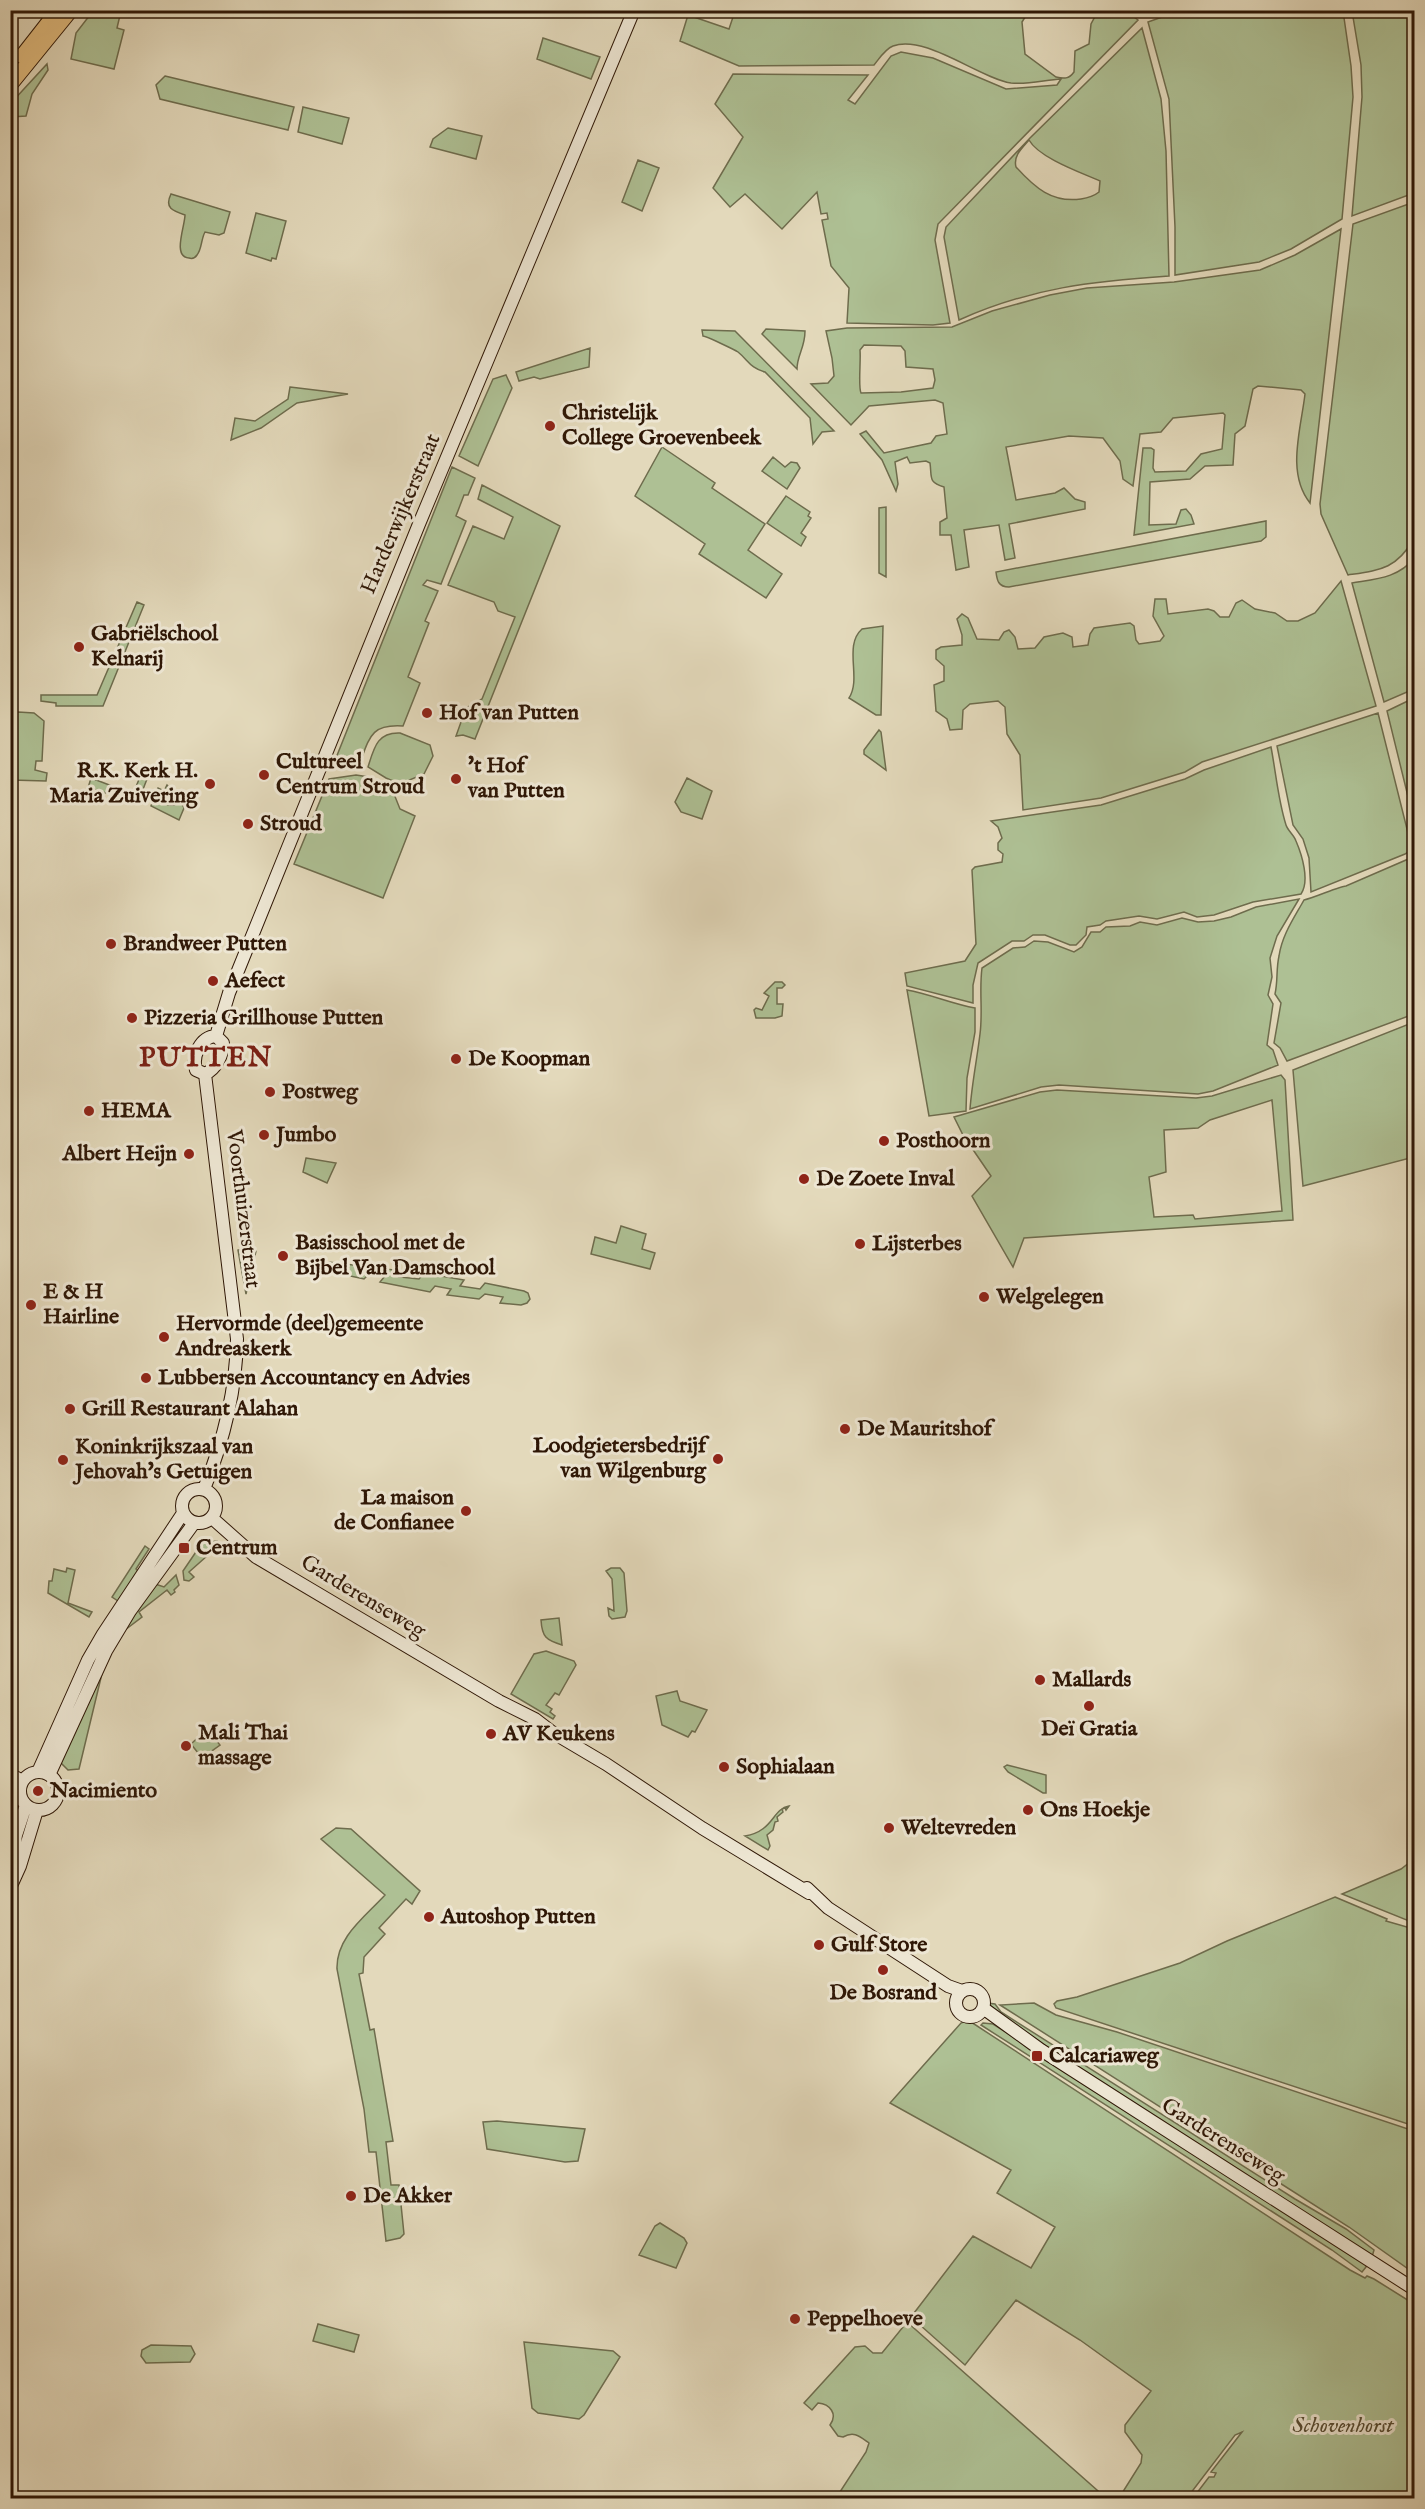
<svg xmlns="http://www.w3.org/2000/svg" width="1425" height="2509" viewBox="0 0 1425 2509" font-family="'IM FELL English',serif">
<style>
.green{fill:#aec094;stroke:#6e6c4d;stroke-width:1.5;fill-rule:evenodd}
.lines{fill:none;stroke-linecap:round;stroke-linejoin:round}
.secondary-casing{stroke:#2f1706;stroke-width:14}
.primary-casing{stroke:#2f1706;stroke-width:16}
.secondary{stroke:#ede6d3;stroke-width:12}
.primary{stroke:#e2bc7e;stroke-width:14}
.poi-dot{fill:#8f2418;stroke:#ede6d3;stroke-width:2}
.labels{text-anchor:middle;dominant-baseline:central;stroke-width:6;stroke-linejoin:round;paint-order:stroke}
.poi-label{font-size:22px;font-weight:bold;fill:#2f1706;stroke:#ede6d3;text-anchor:start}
.street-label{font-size:22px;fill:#2f1706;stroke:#ede6d3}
.park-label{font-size:22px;font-style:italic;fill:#554a31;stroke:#ede6d3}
.district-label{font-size:28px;font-weight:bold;letter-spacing:1.5px;fill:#7a1f14;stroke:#ede6d3}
</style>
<rect width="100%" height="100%" fill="#e3d9bb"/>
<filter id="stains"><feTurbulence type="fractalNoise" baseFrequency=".00333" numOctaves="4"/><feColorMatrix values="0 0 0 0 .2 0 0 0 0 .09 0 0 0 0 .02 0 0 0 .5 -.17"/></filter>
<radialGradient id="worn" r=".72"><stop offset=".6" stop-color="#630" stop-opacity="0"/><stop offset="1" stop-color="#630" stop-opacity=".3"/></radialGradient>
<path class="green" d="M93,11h28l-4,17 7,2 -10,39 -43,-10 5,-26z
M735,11h294l-7,11 3,32 31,23c8,2 13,2 18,-5l1,-21 14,-7 2,-20 7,-13h28l12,9 -200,204 -3,16 15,83 -17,2 -86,-2 2,-35 -18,-22 -9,-46 6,-1 -1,-6 -6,1 -4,-22 -35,37 -37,-35 -15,13 -17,-19 30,-51 -28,-33 18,-30 135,1 -20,25 7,4 36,-48 10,-4 32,6 73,31 51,-4 4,-6c-16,1 -34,6 -50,4 -32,-5 -86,-49 -118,-37 -8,3 -14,13 -19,19l-135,1 -59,-25 8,-26 41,14z
M1179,11h164l8,55 2,31 -11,122 -51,30 -32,13 -84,13v-48l-6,-128 -21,-77z
M1352,11h62v182l-62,23 10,-119 -1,-32z
M1142,28l19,71 5,52 3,125c-76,5 -139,12 -210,44l-15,-83 2,-10 84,-89zM1029,140c10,18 53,33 71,41l-1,11c-5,4 -11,6 -18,7 -29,4 -46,-11 -65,-32 -3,-11 6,-19 13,-27z
M543,38l57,19 -9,22 -54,-20z
M47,64l1,6 -16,24 -6,22 -15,1v-14z
M165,76l129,31 -6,23 -128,-31 -4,-14z
M303,107l46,11 -7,26 -44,-12z
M448,128l34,8 -6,23 -46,-12 3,-8z
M638,160l21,8 -17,43 -20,-9z
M171,194l59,18 -6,21 -5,2 -14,-3c-4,7 -3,17 -8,23 -2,3 -5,4 -8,3 -17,-1 -4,-32 -4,-43 -12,-4 -21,-7 -14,-21z
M1414,202v337c-18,30 -33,31 -66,36l-27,-61 -1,-10 33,-280z
M256,213l30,8 -10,38 -4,-1 -1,3 -25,-8z
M1341,229l-31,274c-24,-30 -9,-74 -5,-109l-4,-4 -43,-4 -5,3 -8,37 -10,8 -2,31 -28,1 -15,13 -40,3 -1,43 27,-1 5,-14 5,-1 5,6 3,9 -60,11 9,-87h8l3,2 -1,18 2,4 31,-1 15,-17 21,-5 3,-34 -2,-2 -50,5 -12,14 -21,2 -7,52 -10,-7 -3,-18 -17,-23 -34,-2 -63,11 10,53 39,-7 9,-5 11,11 10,3v7l-76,15 6,34 -10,2 -6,-35 -35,5 5,37 -13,3 -5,-35h-11v-13l7,-4 -3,-31c-16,-5 -12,-9 -14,-24l-4,-2 -16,2 -3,-6 -12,5 3,22 -2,7 -14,-31 -22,-26 6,-3 18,22 47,-10 5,-7 11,-2 -4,-31 -8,-3 -66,6 -18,19 -40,-41 17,-1 6,-7 -2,-18 -6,-27 21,-3 105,-1 40,-16 58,-16 37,-7 87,-6 86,-12 35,-15zM864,345l37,1 4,5 1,16 27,2 2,11 -2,8 -32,4 -40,1c-3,-6 0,-32 -1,-43z
M766,329l39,2c0,17 -8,24 -8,38l-35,-35z
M702,330l33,1 99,100 -12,1 -9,12 -3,-26 -45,-46c-15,-4 -16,-11 -27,-20 -3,-2 -32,-16 -35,-16z
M590,348l-1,19 -49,12 -6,-2 -15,4 -3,-9z
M506,375l6,13 -34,78 -19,-10 34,-77z
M290,387l58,7 -51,9 -36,25 -30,12 4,-22 20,3 33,-22z
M662,447l53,36 -3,5 53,36 -17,26 34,24 -16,24 -67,-44 6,-10 -70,-48z
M773,457l12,10 6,-5 6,1 3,5 -13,21 -25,-18z
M452,467l23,11 -7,17h-4l-8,21 10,5 -25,63 -14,-4 -4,5 15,6 -13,30 4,2 -21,54 12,6 -17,43c-30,-2 -33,9 -42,34l-14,8h-15z
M482,485l78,41 -85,213 -12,-4 -7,1 10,-28 16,-9 33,-82 -17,-6 -4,-9 -46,-17 25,-59 31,13 9,-22 -35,-18z
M786,496l24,16 -2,4 3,2 -10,15 5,4 -5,9 -34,-23z
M886,507v70l-7,-4v-65z
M1266,521v16l-5,4 -252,46c-11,0 -12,-7 -13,-15z
M1414,558v131l-30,13 -32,-119c23,-4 47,-5 62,-25z
M1341,581l35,125 -174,56 -17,10 -84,26 -78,12 -3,-55 -13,-21 -2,-27 -7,-6 -28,3 -7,6 -1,19 -12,1 -3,-11 -11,-8 -2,-26 10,-4v-15l-8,-7v-9l5,-3 21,-2v-10l-5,-16 5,-5 6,4 9,21 22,1 5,-8 5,-2 6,7 3,12 17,-1 9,-11 19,-4 9,4 1,10 15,-2 2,-11 4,-6 36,-5 4,3 2,14 3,4 21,-3 4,-5 -11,-20 2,-17h11l2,15 40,-5 6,2 6,6h9l7,-14 6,-3 13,9 20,4 12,8h11l17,-8z
M137,602l7,3 -41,101h-47v-3l-15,-2v-6h56z
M883,626l-2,89h-5l-27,-17c13,-20 -6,-52 13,-69z
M1414,698v123l-27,-110z
M18,712l16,1 10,8 -2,40h-6l-1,9 12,3 -1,8 -35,-1 2,-64z
M1378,713l34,136 -7,5 -94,38 -2,-34 -6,-19 -10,-14 -16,-79z
M879,730l2,2 5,38 -22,-16v-4z
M400,733l30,12 3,11 -9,18 -24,10 -14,-6 -18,-11c6,-19 9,-35 32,-34z
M1271,747c5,26 7,53 15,78 2,6 8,10 10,16 6,14 14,40 5,53l-48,8 -39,13 -17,2 -13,-5 -27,7 -18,-3 -33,5 -6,4 -13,2 -1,8 -10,10h-6l-25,-10h-12l-9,6h-12l-34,22 -5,22v18l-66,-17 -2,-13 60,-12 11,-17 -4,-74 3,-3 27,-5 1,-8 -5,-4v-7l4,-5 -4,-11 -7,-6 110,-16 84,-26 19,-9z
M356,775l13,2 23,12 8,20 15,7 -32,82 -89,-34 35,-85z
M140,777l7,2 -7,18 -5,4 -47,-13 3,-10 42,16z
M687,778l25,13 -10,28 -21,-7 -6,-10z
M167,785l5,5 -6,3 2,12h6l7,-3 3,6 -5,12 -28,-14 7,-18 6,3z
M1413,857l1,157 -127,47 -7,-13 -6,-5 7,-40 -6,-9c3,-13 1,-25 4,-38 3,-21 15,-38 25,-56 10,-2 36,-14 42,-14z
M1299,899l-22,37 -7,22 2,19 -4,18 5,9 -6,41 6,5 5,15 -65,26 -15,3 -139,-9 -18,2 -71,22c2,-26 7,-50 10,-75 3,-22 -1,-44 2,-66l31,-20 12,-1 9,-6 14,1 26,10 8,-5 9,-15h9l6,-5 24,-1 10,-4 17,3 25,-7 16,4 16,-1 17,-4 25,-10z
M775,982h7l3,3 -3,3h-5v16h6l-1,12 -7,2h-19l-2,-8 2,-2 6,2 7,-14 -5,-3z
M907,990c23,4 45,14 68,18v24l-8,46 -1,33 -37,5z
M1414,1022v135l-111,29 -10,-116z
M1281,1075l4,5 8,140 -269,18 -11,29 -41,-71 19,-20 -28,-41 -9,-18 86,-25 17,-2 139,8 16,-2zM1272,1100l10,111 -87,8 -2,-4 -39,2 -5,-40 17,-5 -2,-42 34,-2 12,-8z
M306,1158l30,5 -9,20 -24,-11z
M621,1226l25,8 -4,15 13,4 -5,16 -59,-15 4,-17 21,6z
M244,1249l12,2 -10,43 -8,-44z
M328,1262l75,9 -4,6 20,2 5,-6 40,7 -4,6 20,3 5,-6 39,8 4,2 2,6 -3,4 -6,2 -21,-2 3,-6 -18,-3 -6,5 -32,-4 4,-6 -16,-3 -5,6 -50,-10 5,-6 -15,-3 -6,6 -32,-7 -7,-4z
M217,1541l7,6 -5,4 -3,-3 -27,24 5,5 -5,4 -5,-1 -1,-9 19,-28z
M145,1546l4,3 -13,20 2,2 -17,32 -9,-6z
M67,1568l8,2 -7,33 24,9 -3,5 -41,-24 1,-12h3l2,-12 12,3z
M611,1568h9l4,5 3,38 -2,6 -13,2 -3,-3 -1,-8 6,3 -2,-32 -6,-8z
M176,1575l3,10 -5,5 1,2 -4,3 -4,-5 -28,22 3,5 -17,13 -20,31 -26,108 -11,1 -8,-8 42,-99 53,-79 9,3z
M559,1618l3,27c-16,-5 -20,-8 -21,-25z
M546,1651l28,10 2,4 -17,30 -4,-2 -9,12 6,4 -2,3 5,4 -2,3 -42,-25 23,-40z
M677,1691l3,10 27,9 -12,22 -3,-1 -4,6 -26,-12 -6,-29z
M207,1729l13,16 -18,13 -11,-14z
M1007,1765l39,10v18h-3l-35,-21 -4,-5z
M789,1806l-3,4 -1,-2 -3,1 1,3 -6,5 1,4 -3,1 -2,8 -6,5 3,11 -2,4 -23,-14c29,-5 27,-27 44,-30z
M336,1828l15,1 69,62 -8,13 -6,-5 -27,29 6,6 -21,23 -1,16 -4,1 11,56 4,-1 19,112 -7,1 5,43h8l5,49 -4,4 -14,3 -10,-89h-7l-5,-43 -27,-140c-1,-32 28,-52 48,-74l-64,-56z
M1414,1859v64l-72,-29 59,-25z
M1335,1897l52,22 -1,2 28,8v197l-358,-118 -2,-4 3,-3 20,-4 103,-34 47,-22z
M987,2003l8,1 6,8 294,187 51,30 28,21 -2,7 -338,-217z
M1034,2003l22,12 61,17 297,99v142l-65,-46 -349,-222z
M968,2020l382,250 15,8 2,-2 7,3 40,25v194h-221l16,-21h5l2,-4 -5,-1 31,-40 -7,3 -48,63h-68l22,-35 1,-8 -17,-23v-7l26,-34 -71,-51 -64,-40 -51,65 -54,-48 62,-81 58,32 24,-41 -58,-34 14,-23 -121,-67 71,-80z
M983,2023l10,1 372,238 1,5 -4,5 -30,-22 -351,-225z
M497,2121l88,8 -7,32 -13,1 -78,-13 -4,-27z
M660,2223l24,15 3,5 -11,25 -37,-13 16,-29z
M907,2322l199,176h-270l30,-46 3,-9c-10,-7 -15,-12 -26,-6l-5,-1 -8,-11c8,-11 0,-21 -12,-22l-6,7 -8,-7 51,-56 10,-1 8,7h9z
M318,2324l41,11 -5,17 -41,-11z
M524,2342l89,9 7,6 -36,58 -5,4 -41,-6 -6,-5z
M151,2345l40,1 4,8 -5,8 -44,1 -5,-7 1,-6z"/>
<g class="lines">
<defs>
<path id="secondary" d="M216,1036l13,-43 190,-469 215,-514
M205,1074l-9,-4c-4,-14 4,-33 20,-34
M205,1074c11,-5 18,-19 18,-31l-7,-7
M182 1506a17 17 0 1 1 34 0a17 17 0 1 1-34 0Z
M204,1489c20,-49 32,-97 33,-150l-32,-265
M212,1518l44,39 243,144 36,18 17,13 54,32 96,64 107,65
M38,1772l50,-112 15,-26 80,-121
M20 1791a19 19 0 1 1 38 0a19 19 0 1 1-38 0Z
M10,1774l12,7
M49,1775l57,-124 24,-40 64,-88
M10,1874l6,-39 10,-30
M10,1888l10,-22 17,-56
M807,1888l21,20 120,78 14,5
M956 2003a14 14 0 1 1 28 0a14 14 0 1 1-28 0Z
M983,2008l58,42 373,239"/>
<path id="primary" d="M22,56l36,-46
M10,85l61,-75"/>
</defs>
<use href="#secondary" class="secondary-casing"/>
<use href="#primary" class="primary-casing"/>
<use href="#secondary" class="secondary"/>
<use href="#primary" class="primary"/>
</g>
<g class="poi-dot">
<circle cx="550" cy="426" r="6"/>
<circle cx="79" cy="647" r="6"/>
<circle cx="427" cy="713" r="6"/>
<circle cx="264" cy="775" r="6"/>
<circle cx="456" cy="779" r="6"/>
<circle cx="210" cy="784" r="6"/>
<circle cx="248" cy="824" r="6"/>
<circle cx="111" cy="944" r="6"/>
<circle cx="213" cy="981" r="6"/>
<circle cx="132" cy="1018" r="6"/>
<circle cx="456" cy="1059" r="6"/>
<circle cx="270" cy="1092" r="6"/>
<circle cx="89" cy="1111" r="6"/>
<circle cx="264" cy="1135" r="6"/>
<circle cx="884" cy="1141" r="6"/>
<circle cx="189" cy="1154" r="6"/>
<circle cx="804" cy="1179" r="6"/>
<circle cx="860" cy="1244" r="6"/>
<circle cx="283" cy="1256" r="6"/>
<circle cx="984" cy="1297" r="6"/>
<circle cx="31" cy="1305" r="6"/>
<circle cx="164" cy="1337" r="6"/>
<circle cx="146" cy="1378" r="6"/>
<circle cx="70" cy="1409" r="6"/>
<circle cx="845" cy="1429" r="6"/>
<circle cx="718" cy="1459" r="6"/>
<circle cx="63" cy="1460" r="6"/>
<circle cx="466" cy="1511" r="6"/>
<rect x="178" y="1542" width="12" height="12" rx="3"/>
<circle cx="1040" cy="1680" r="6"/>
<circle cx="1089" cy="1706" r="6"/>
<circle cx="491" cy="1734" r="6"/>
<circle cx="186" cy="1746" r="6"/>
<circle cx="724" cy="1767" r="6"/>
<circle cx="38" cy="1791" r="6"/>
<circle cx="1028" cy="1810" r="6"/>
<circle cx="889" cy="1828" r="6"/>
<circle cx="429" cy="1917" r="6"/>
<circle cx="819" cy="1945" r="6"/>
<circle cx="883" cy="1970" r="6"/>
<rect x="1031" y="2050" width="12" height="12" rx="3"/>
<circle cx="351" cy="2196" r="6"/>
<circle cx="795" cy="2319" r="6"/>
</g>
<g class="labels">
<g class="poi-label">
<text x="562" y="413">Christelijk<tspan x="562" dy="25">College Groevenbeek</tspan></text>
<text x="91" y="634">Gabriëlschool<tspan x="91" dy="25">Kelnarij</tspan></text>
<text x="439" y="713">Hof van Putten</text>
<text x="276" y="762">Cultureel<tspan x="276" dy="25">Centrum Stroud</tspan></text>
<text x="468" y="766">'t Hof<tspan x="468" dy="25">van Putten</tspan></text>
<text x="198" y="771" text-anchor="end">R.K. Kerk H.<tspan x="198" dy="25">Maria Zuivering</tspan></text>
<text x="260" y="824">Stroud</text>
<text x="123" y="944">Brandweer Putten</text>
<text x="225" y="981">Aefect</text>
<text x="144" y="1018">Pizzeria Grillhouse Putten</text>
<text x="468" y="1059">De Koopman</text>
<text x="282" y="1092">Postweg</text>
<text x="101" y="1111">HEMA</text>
<text x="276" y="1135">Jumbo</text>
<text x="896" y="1141">Posthoorn</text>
<text x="177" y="1154" text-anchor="end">Albert Heijn</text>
<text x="816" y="1179">De Zoete Inval</text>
<text x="295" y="1243">Basisschool met de<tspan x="295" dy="25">Bijbel Van Damschool</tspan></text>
<text x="872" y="1244">Lijsterbes</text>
<text x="43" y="1292">E &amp; H<tspan x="43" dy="25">Hairline</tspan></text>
<text x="996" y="1297">Welgelegen</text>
<text x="176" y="1324">Hervormde (deel)gemeente<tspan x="176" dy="25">Andreaskerk</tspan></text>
<text x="158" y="1378">Lubbersen Accountancy en Advies</text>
<text x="82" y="1409">Grill Restaurant Alahan</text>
<text x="857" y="1429">De Mauritshof</text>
<text x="706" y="1446" text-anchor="end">Loodgietersbedrijf<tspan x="706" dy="25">van Wilgenburg</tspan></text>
<text x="75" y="1447">Koninkrijkszaal van<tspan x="75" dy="25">Jehovah's Getuigen</tspan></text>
<text x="454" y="1498" text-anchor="end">La maison<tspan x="454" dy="25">de Confianee</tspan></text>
<text x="196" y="1548">Centrum</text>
<text x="1052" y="1680">Mallards</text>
<text x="1089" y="1729" text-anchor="middle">Deï Gratia</text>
<text x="198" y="1733">Mali Thai<tspan x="198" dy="25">massage</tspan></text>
<text x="503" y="1734">AV Keukens</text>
<text x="736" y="1767">Sophialaan</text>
<text x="50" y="1791">Nacimiento</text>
<text x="1040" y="1810">Ons Hoekje</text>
<text x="901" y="1828">Weltevreden</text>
<text x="441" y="1917">Autoshop Putten</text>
<text x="831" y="1945">Gulf Store</text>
<text x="883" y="1993" text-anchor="middle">De Bosrand</text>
<text x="1049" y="2056">Calcariaweg</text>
<text x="363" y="2196">De Akker</text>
<text x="807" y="2319">Peppelhoeve</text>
</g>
<g class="street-label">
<text transform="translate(401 514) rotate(-67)">Harderwijkerstraat</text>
<text transform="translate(243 1209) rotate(83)">Voorthuizerstraat</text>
<text transform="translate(363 1597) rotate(31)">Garderenseweg</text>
<text transform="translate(1223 2141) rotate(32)">Garderenseweg</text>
</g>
<g class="park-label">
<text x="1343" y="2426">Schovenhorst</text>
</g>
<g class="district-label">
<text x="206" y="1058">PUTTEN</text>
</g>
</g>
<rect width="1425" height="2509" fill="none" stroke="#e3d9bb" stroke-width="36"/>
<rect x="12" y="12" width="1401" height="2485" fill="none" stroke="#2f1706" stroke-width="3"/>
<rect x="18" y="18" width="1389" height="2473" fill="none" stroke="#2f1706" stroke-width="1.5"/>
<rect width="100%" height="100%" filter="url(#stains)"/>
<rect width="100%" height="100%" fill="url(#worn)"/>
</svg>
